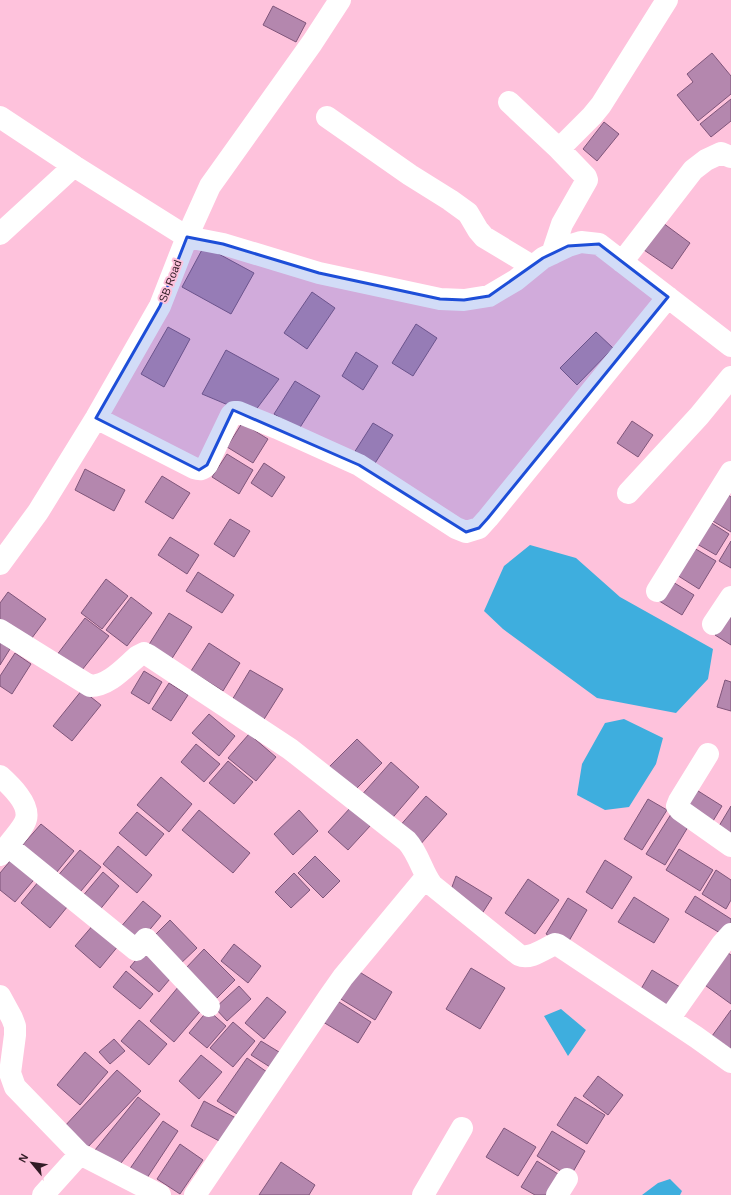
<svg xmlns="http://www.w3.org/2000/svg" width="731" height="1195" viewBox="0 0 731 1195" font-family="Arial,sans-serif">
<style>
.water{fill:#3eaede}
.building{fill:#b487ae;stroke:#7f557a}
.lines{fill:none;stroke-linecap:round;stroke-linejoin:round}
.minor{stroke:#fff;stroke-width:22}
.marked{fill:#1d4ed8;fill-opacity:0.2;stroke:#1d4ed8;stroke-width:3;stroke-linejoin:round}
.labels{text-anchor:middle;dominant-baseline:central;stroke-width:4;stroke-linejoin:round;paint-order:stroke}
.street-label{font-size:11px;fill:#321c26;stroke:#fec2dc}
</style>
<rect width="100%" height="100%" fill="#fec2dc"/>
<path class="water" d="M530,545l46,13 44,39 93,52 -5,30 -32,34 -79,-15 -94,-69 -19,-18 20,-45z
M624,719l39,19 -7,26 -27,43 -24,3 -28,-15 5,-31 23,-41z
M561,1009l25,21 -18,26 -24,-40z
M670,1179l12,12 -2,4h-38l16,-12z"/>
<path class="building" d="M273,6l33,17 -10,19 -33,-17z
M712,53l19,23v18l-33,27 -21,-26 16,-13 -6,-8z
M731,99v22l-20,16 -11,-13z
M604,122l15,12 -22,27 -14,-12z
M663,223l27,20 -18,26 -28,-19z
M204,246l50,27 -23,41 -49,-27z
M312,292l23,16 -28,41 -23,-16z
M416,324l21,14 -24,38 -21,-13z
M168,327l22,12 -26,48 -23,-13z
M596,332l17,16 -36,37 -17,-17z
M226,350l53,29 -27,36 -50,-21z
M356,352l22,14 -15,24 -21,-14z
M295,381l25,15 -21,33 -25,-15z
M632,421l21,14 -15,22 -21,-14z
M242,423l26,16 -15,24 -26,-16z
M373,423l20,12 -21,33 -20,-12z
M227,454l26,16 -14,24 -27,-17z
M264,463l21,14 -13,20 -21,-14z
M85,469l40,21 -11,21 -39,-21z
M162,476l28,17 -17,26 -28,-17z
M727,494l4,3v35l-20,-12z
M230,519l20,12 -16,26 -20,-13z
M710,522l19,12 -13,21 -19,-11z
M170,537l29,18 -12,19 -29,-19z
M731,541v27l-12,-7z
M689,545l27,16 -17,28 -27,-17z
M198,572l36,23 -12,18 -36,-22z
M106,579l22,17 -26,33 -21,-16z
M668,579l26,16 -12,20 -26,-16z
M8,592l38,27 -20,27 -26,-19v-24z
M131,597l21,16 -25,33 -21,-16z
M169,613l23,14 -21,33 -23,-14z
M728,613l3,2v30l-16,-10z
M85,618l24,18 -31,39 -25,-15z
M0,642l10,7 -10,16z
M209,643l31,20 -17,28 -32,-20z
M15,653l16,11 -19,30 -12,-8v-10z
M250,670l33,19 -22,35 -32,-19z
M144,671l18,11 -13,22 -18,-11z
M725,680l6,2v29l-14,-4z
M169,683l19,12 -17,26 -19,-12z
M82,690l19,15 -29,36 -19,-15z
M209,714l26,22 -16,20 -27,-23z
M249,734l27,23 -20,24 -28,-23z
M357,739l25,24 -32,32 -25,-24z
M196,744l24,20 -16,18 -23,-20z
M228,761l25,21 -19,22 -25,-21z
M391,762l28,25 -31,36 -29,-25z
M161,777l31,27 -23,28 -32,-27z
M695,789l27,17 -12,20 -27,-18z
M426,796l21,18 -28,32 -21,-18z
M648,799l19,11 -25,40 -18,-11z
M731,806v34l-15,-9z
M351,807l20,18 -23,25 -20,-18z
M199,810l51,43 -17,20 -51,-43z
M299,810l19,21 -25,24 -19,-21z
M673,811l18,11 -26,43 -19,-11z
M137,812l27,22 -18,22 -27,-23z
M41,824l33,27 -22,27 -33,-29z
M118,846l34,29 -15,18 -34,-29z
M679,849l34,21 -13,21 -34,-21z
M80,850l21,17 -25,30 -21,-18z
M15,855l23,20 -23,27 -15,-12v-17z
M315,856l25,25 -17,17 -25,-25z
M605,860l27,17 -20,32 -26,-17z
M716,870l15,10v20l-5,9 -24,-15z
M103,872l16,14 -21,26 -17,-14z
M294,873l16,17 -19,18 -16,-16z
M43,876l29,25 -22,27 -29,-25z
M456,876l36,22 -14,22 -29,-25z
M528,879l31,21 -24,34 -30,-21z
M695,896l36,23v7l-6,10 -40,-24z
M634,897l35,22 -15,24 -36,-21z
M568,898l19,12 -21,36 -20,-12z
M143,901l18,15 -24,29 -18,-16z
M170,920l27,28 -19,18 -26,-28z
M94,924l25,21 -19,23 -25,-22z
M234,944l27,22 -13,17 -27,-22z
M146,948l29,25 -16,19 -29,-25z
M204,949l31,31 -19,19 -31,-30z
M725,951l6,4v49l-29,-21z
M353,968l39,24 -17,28 -39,-24z
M471,968l34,20 -25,41 -34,-20z
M652,970l28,17 -15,24 -27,-17z
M126,971l27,23 -13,15 -27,-22z
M179,986l25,21 -30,35 -24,-21z
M239,986l12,13 -24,22 -12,-13z
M267,997l19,15 -22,27 -19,-16z
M331,997l40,25 -13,21 -40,-24z
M208,1010l18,16 -19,22 -18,-15z
M731,1010v39l-19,-13z
M139,1020l28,24 -18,21 -28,-24z
M233,1022l22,19 -22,26 -23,-19z
M114,1039l11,12 -15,13 -11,-12z
M261,1041l18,11 -9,15 -19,-12z
M85,1052l23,20 -28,33 -23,-20z
M201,1055l21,17 -23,27 -20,-18z
M247,1058l20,14 -30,42 -20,-13z
M117,1070l24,21 -55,58 -23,-21z
M598,1076l25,19 -15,20 -25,-19z
M138,1097l22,17 -43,54 -22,-18z
M575,1097l30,18 -18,29 -30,-19z
M204,1101l32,17 -13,25 -32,-17z
M163,1121l15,10 -33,50 -16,-11z
M504,1128l32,19 -18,29 -32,-19z
M552,1131l33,20 -15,26 -33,-21z
M180,1144l23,16 -23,34 -23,-15z
M537,1161l26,16 -11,18h-17l-14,-8z
M281,1162l34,23 -6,10h-50z"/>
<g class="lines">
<path class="minor" d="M509,102l50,47 27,28 1,3 -25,44 -10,30
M0,117l74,49 113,71 36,7 96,29 121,26 24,1 25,-4 27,-16 27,-22 25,-12 13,-4 18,2 132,102
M327,117l83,58 40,25 18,13 10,17 6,7 48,29
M559,149l33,-33 9,-11 66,-105
M0,234l74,-68
M622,262l71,-92 13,-10 15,-7 10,4
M96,418l98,50c6,2 9,2 13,-3l24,-50 3,-3h4l39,16 82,37 97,63 10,4 13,-4 9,-10 180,-221
M628,493l71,-77 32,-39
M0,564l38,-52 58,-94 64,-112 27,-69 23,-51 102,-143 28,-43
M657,591l74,-119
M713,624l18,-27
M0,630l90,56c19,0 35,-19 48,-30l6,-3 4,2 142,94 117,92c12,13 15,31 25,44l87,70c11,5 25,-6 36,-11l3,1 138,92 35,25
M708,754l-29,47 -2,5 3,4 51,36
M0,776c10,9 30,28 26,43 -2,9 -20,28 -26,36
M8,846l128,104 10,-11 63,67
M0,996l12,22 3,8v9l-5,38 5,14 65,67 80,41
M669,1019l53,-75 9,-10
M43,1195l37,-41
M195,1195l134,-198 14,-20 83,-100
M423,1195l39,-67
M557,1195l10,-16"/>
</g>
<path class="marked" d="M187,237l36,7 96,29 121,26 24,1 25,-4 54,-38 25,-12 31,-2 69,53 -180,221 -9,10 -13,4 -107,-67 -126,-55 -26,55 -8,5 -103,-52 64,-112z"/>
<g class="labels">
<g class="street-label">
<text transform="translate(170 281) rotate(-69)">SB Road</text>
</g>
</g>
<g transform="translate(32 1163) rotate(299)" stroke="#fec2dc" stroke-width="3" paint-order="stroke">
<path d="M0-3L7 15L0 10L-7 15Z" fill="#321c26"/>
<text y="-6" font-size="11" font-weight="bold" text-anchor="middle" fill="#321c26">N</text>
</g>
</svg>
